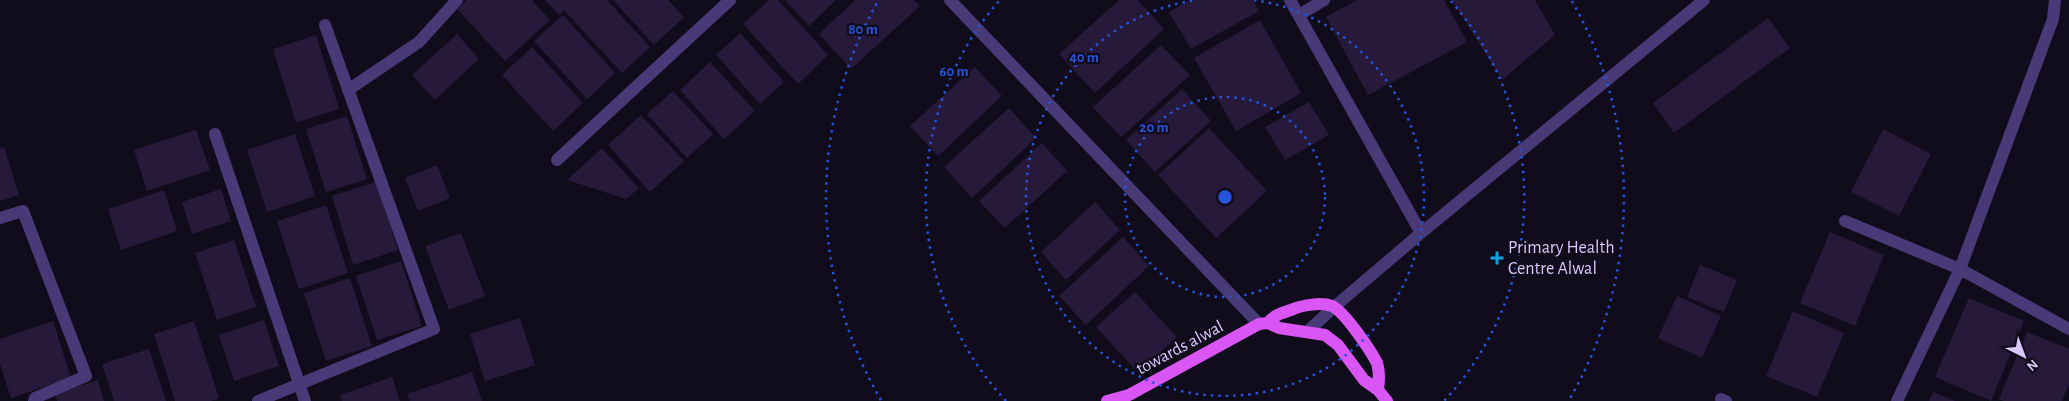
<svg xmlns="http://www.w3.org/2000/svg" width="2069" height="401" viewBox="0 0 2069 401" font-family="'Alegreya Sans',sans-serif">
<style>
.building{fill:#26193a}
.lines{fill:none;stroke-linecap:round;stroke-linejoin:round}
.minor{stroke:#483977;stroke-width:12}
.major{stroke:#d956f5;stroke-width:12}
.ring{fill:none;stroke:#2654da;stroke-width:2.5;stroke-dasharray:2.5 5}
.poi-dot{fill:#0da4e3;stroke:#110c1b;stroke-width:2}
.labels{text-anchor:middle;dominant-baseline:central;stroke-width:4.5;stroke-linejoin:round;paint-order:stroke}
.poi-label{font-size:18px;fill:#d8c9fc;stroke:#110c1b;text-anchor:start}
.street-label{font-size:18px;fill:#d8c9fc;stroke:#110c1b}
.centre{fill:#2654da;stroke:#110c1b;stroke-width:2.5}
.ring-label{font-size:15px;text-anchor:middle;font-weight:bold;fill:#2654da;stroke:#110c1b;stroke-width:4.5;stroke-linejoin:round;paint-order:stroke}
</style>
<rect width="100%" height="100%" fill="#110c1b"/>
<path class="building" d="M467,0h65l18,20 -45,41 -48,-52z
M545,0h62l43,47 -28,26 -58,-63 -5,5z
M613,0h55l16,17 -30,28z
M769,0h9l50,55 -30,29 -55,-60z
M785,0h51l-27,26z
M855,0h59l6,6 -69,63 -32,-35z
M1119,0h19l26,29 -69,64 -36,-39z
M1190,0h63l6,11 -68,38 -22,-37z
M1357,0h87l23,42 -99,53 -42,-78z
M1452,0h83l20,35 -53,45z
M563,15l52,58 -28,26 -53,-58z
M1768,18l22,30 -116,85 -21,-30z
M1260,20l41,73 -65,38 -42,-73z
M740,33l44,49 -24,22 -44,-49z
M457,34l22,25 -44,41 -23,-25z
M316,35l23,74 -43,14 -23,-74z
M1161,45l29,30 -69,62 -28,-30z
M532,47l51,56 -30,28 -51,-56z
M710,62l45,49 -31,28 -44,-49z
M975,67l27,29 -64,60 -28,-30z
M1182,89l29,32 -56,51 -29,-32z
M673,91l40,43 -26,24 -40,-44z
M1309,102l20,33 -44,25 -20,-33z
M1009,108l27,30 -64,60 -28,-31z
M641,115l43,46 -34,31 -42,-47z
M347,116l20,63 -41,13 -20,-63z
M1209,128l58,63 -51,47 -58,-63z
M1883,129l48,25 -32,62 -48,-24z
M196,130l14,40 -63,21 -13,-41z
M295,134l20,62 -48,16 -20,-62z
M1042,143l25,28 -62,57 -26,-27z
M4,147l15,48 -19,6v-53z
M602,148l37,40 -13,11 -59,-19z
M437,165l13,33 -32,13 -13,-33z
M376,182l22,68 -45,15 -21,-69z
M221,189l10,32 -39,13 -10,-32z
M164,190l13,41 -56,19 -13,-41z
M1095,202l25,28 -54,50 -25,-28z
M326,205l22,68 -49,16 -22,-68z
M1830,232l54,23 -29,71 -55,-23z
M461,233l24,63 -36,14 -24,-64z
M1123,237l26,29 -63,59 -27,-29z
M234,240l22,67 -39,13 -22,-67z
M401,261l21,65 -45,14 -21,-64z
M1700,265l37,15 -13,32 -37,-15z
M350,278l22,68 -46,15 -22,-68z
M1135,292l42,45 -39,36 -42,-46z
M1677,296l44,20 -19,42 -44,-20z
M1969,298l55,23 -33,80 -56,-24z
M1793,311l51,22 -27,64 -51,-21z
M520,318l15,47 -50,16 -15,-47z
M264,320l15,46 -45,15 -15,-46z
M53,321l18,57 -60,20 -11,-34v-25z
M194,321l25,77 -8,3h-36l-21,-67z
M2027,332l42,17v35l-7,17h-58l-5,-2z
M149,349l17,52h-52l-12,-37z
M472,372l10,29h-72l-3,-7z
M392,377l8,24h-58l-2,-6z
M98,380l6,21h-47l-2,-7z
M1933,392l22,9h-26z"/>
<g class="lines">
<path class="minor" d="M950,0l309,324
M1290,0l131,233
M1299,15l25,-15
M348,90l71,-48 38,-42
M215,134l90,267
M557,160l173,-160
M0,218l23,-7 63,165 -51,22 -1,3
M1845,221l115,48 109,60
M1308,331l26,-24 87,-74 283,-233
M1721,399l5,2
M258,401l176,-72 -109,-304
M1897,401l63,-132 93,-250 2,-19"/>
<path class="major" d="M1268,323c6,-8 14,-10 23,-13 11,-5 30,-8 41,-4 12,5 39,45 45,57 3,9 2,18 1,27
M1107,401l22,-6 130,-71 9,-1 11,5 46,7 13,10 26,35 14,10 9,11"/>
</g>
<g class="ring">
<circle cx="1225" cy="197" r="100"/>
<path d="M1254 0A199 199 0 1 1 1196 0"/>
<path d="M1006 401A299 299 0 0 1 999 1M1451 1A299 299 0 0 1 1444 401"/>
<path d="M881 400A399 399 0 0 1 878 1M1572 1A399 399 0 0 1 1569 400"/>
</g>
<path class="poi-dot" d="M1494.5 250.5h5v5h5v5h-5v5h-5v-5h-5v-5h5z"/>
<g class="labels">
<g class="poi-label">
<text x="1508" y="248">Primary Health<tspan x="1508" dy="21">Centre Alwal</tspan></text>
</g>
<g class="street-label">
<text transform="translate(1180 348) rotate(-28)">towards alwal</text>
</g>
</g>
<circle cx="1225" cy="197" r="8" class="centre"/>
<g class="ring-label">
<text x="863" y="34">80 m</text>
<text x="1084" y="62">40 m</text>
<text x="954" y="76">60 m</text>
<text x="1154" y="132">20 m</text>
</g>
<g transform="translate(2024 356) rotate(138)" stroke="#110c1b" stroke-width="4" paint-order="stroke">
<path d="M0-4L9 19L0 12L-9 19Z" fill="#d8c9fc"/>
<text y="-8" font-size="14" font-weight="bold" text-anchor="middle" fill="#d8c9fc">N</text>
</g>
</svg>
